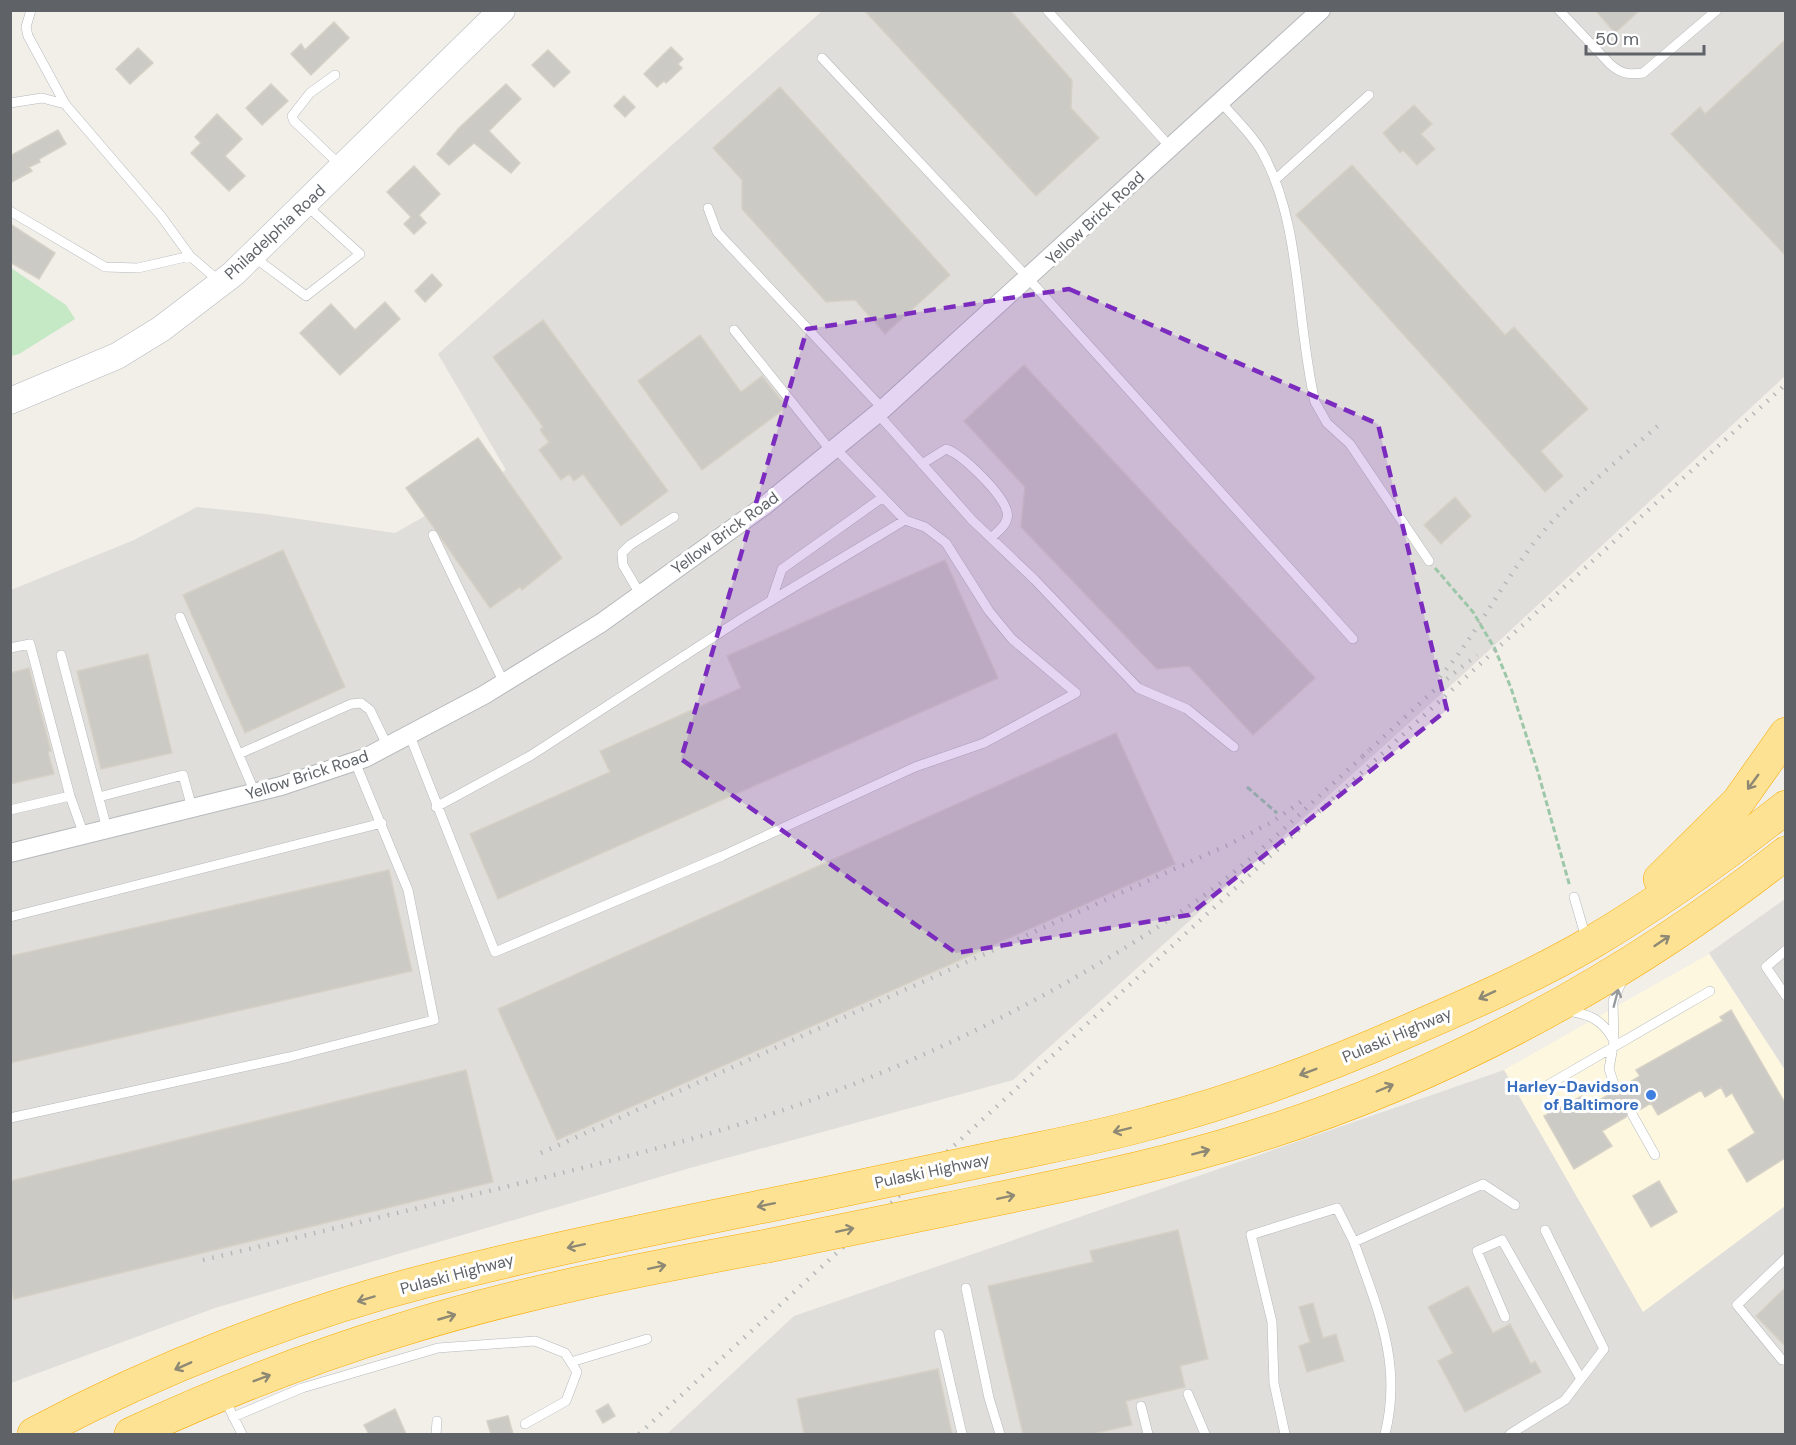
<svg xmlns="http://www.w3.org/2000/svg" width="1796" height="1445" viewBox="0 0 1796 1445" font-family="'DM Sans',sans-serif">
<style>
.commercial{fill:#fef7e0}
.industrial{fill:#e0deda}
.green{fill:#c5e8c5}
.building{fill:#cccac5;stroke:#d6d1c6;stroke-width:1.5}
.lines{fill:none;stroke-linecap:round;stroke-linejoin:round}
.lane-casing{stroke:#b5b8bc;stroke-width:10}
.street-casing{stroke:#b5b8bc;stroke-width:20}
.secondary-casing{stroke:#b6babf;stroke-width:27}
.highway-casing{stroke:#f9ab00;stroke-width:34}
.path{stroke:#9cc7a9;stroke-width:3;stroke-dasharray:6 3;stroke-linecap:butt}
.lane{stroke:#fff;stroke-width:9}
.street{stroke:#fff;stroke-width:18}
.secondary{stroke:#fff;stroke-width:26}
.highway{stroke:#fde293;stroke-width:33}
.rail{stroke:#b6b7b8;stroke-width:4.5;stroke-dasharray:1.5 8;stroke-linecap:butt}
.highway-bridge-casing{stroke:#f9ab00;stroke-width:34;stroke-linecap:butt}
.highway-bridge{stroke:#fde293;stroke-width:33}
.oneway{stroke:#8e8975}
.oneway2{stroke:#979a9d}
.marked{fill:#7b2cbf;fill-opacity:0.2;stroke:#7b2cbf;stroke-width:4.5;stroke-dasharray:12 8;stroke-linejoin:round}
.shop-dot{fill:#3f7fe0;stroke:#fff;stroke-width:2}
.labels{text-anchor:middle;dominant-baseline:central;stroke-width:6;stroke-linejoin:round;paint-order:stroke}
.street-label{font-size:16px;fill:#5f6368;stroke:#fff}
.shop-label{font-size:16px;font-weight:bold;fill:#366cbe;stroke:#fff;text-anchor:end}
</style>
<rect width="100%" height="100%" fill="#f1efe8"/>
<path class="commercial" d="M1709,954l76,116v137l-142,106 -139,-243z"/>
<path class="industrial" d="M822,11h963v365l-326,302 -446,402 -323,88 -475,140 -204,75v-793l123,-50 63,-33 68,7 130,19 111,-63 -68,-116z
M1785,899v171l-76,-117z
M1504,1070l139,242 142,-106v228h-1118l127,-118z"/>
<path class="green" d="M11,268l55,37 9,14 -56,35 -8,2z"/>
<path class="building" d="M864,10h146l62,70 -1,28 28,30 -63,58z
M1595,10h45l-25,23z
M334,22l15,16 -38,37 -20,-21 10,-10 4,6z
M1785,40v215l-114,-121 29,-27 5,7z
M671,47l12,12 -5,5 4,4 -16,15 -2,-2 -7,6 -13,-13z
M138,48l15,15 -23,21 -14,-15z
M548,50l22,22 -16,15 -22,-22z
M271,84l17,17 -26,24 -16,-17z
M506,84l15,15 -32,32 31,32 -9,10 -37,-30 -25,22 -12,-11 22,-26z
M780,87l170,188 -65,59 -30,-34 -29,2 -84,-93v-29l-29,-32z
M624,96l11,11 -10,10 -11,-11z
M1414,105l18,19 -11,10 14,15 -18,16 -14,-15 -3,3 -17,-20z
M217,114l25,25 -17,17 20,20 -16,15 -38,-38 10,-10 -6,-6z
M58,130l8,14 -27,15 1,3 -11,5 3,4 -22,12v-27z
M1352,165l153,170 9,-8 74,82 -47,42 22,25 -18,16 -249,-277z
M414,166l26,28 -21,21 7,8 -12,11 -10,-10 7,-7 -24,-25z
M10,224l45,29 -16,26 -29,-17z
M432,274l10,11 -17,17 -10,-11z
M385,302l15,17 -60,56 -40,-42 31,-29 24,26z
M543,320l125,171 -47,35 -38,-52 -9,7 -5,-7 -8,6 -22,-30 10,-8 -9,-12 3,-3 -50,-70z
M700,335l41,57 21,-16 25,31 -85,63 -64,-89z
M1024,365l291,313 -62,57 -64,-69 -32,3 -136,-142 4,-40 -61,-66z
M478,438l84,120 -40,32 -2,-3 -30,21 -84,-120z
M1455,497l16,19 -30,28 -17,-19z
M283,550l62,137 -100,46 -62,-138z
M945,560l53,118 -500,221 -28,-65 140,-62 -10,-21 141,-63 -14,-32z
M148,654l24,99 -71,16 -24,-98z
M29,668l22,83 -3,1 6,22 -44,10v-111z
M1116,733l59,131 -618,276 -59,-131z
M389,870l23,101 -402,92v-107z
M1731,1010l54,93v55l-38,24 -19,-32 27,-17 -23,-40 -6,4 -5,-10 -16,10 -4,-7 -43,25 -7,-12 -13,8 -9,-3 -3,9 -24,14 10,15 -38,23 -30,-53 38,-20 5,11 23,-13 9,2 3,-9 18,-11 -4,-6 87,-49 -3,-4z
M466,1070l27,112 -479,117 -4,-16v-102z
M1659,1181l18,31 -26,15 -18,-31z
M1178,1230l30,129 -28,7 5,21 -59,14 6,24 -40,9h-69l-35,-148 105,-24 -3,-11z
M1468,1286l25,47 17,-9 21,40 4,-3 6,11 -76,40 -27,-51 15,-8 -25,-46z
M1785,1288v58l-29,-30z
M1313,1303l10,35 13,-4 8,27 -37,11 -8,-26 11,-4 -11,-35z
M938,1369l14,65h-148l-7,-35z
M608,1404l7,12 -12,7 -7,-12z
M395,1409l11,25h-37l-5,-9z
M508,1416l5,18h-22l-4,-13z"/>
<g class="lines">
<defs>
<path id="lane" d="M31,10l-5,17 2,9 37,68
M1047,10l124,138
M1559,10l51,54c11,10 19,11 33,9l74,-63
M822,58l206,220 325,361
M335,75l-25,18 -18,23 2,5 46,44
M1221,102c13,16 31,32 41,50 40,71 34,171 53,250l12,21 23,21 79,117
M10,103l32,-5 23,6 96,112 29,40 29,25
M1276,179l93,-84
M708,208l9,24 166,177
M10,211l95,56 33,1 52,-12
M254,257l52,39 54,-42 -54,-49
M734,330l97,121
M878,414l94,106 63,60 103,108 49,21 47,38
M922,464l24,-15c16,5 57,45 61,63 3,11 -9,19 -16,26
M433,535l71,148
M640,594l-17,-29 -1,-12 8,-8 44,-28
M771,601l11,-32 101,-72
M180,617l75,176
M10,648l20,-4 40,152 14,39
M61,655l46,174
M410,736l85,216 227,-96 193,-89 69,-24 92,-50 -64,-54 -23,-28 -43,-68 -21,-16 -20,-7 -70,-72
M239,754l112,-50 10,-1 9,7 18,37
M99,797l84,-22 9,33
M436,807l94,-51 211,-137 164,-99
M10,810l60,-14
M1574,897l12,41
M10,917l372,-94
M1786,950l-20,17 20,29
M1565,1011c22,2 37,8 48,28
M1541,1089l169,-98
M1616,1090l-7,-21 5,-28 -1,-40 10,-22
M1632,1114l23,41
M10,1118l279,-61 145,-37 -26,-130 -53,-128
M1786,1258l-49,47 45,55h4
M966,1288l23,110 11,36
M1505,1317l-28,-66 25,-11 79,139
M939,1334l23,100
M571,1362l76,-23
M1188,1394l17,40
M224,1398l18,36
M1141,1406l7,28
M233,1417l69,-29 136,-40 97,-7 30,12 12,19 -11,29 -41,23
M436,1434l1,-13
M1285,1434l-11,-51 -2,-61 -21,-87 86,-27 17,34
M1385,1434c18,-71 -8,-126 -31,-192l129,-58 32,21
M1510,1434l55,-34 39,-51 -59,-119"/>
<path id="street" d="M10,853l271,-67 84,-28 119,-63 117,-72 163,-117 119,-97 438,-399"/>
<path id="secondary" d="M10,401l107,-45 44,-27 72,-55 269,-264"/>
<path id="highway" d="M1660,879l78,-77 48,-68
M1009,1155c47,-10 95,-19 141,-32 89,-23 176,-56 260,-93 60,-26 122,-53 179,-86 69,-41 134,-87 197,-137
M948,1209c92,-19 185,-37 275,-63 204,-59 397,-162 563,-293
M34,1434c122,-65 262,-120 396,-154 130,-34 262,-59 394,-86
M131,1434c86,-40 175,-75 266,-103 120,-38 246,-62 370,-85"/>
</defs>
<use href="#lane" class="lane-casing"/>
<use href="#street" class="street-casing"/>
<use href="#secondary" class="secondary-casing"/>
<use href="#highway" class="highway-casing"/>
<path class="path" d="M1435,568l38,44 22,37 16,39 27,84 32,115
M1247,787l30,26"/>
<use href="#lane" class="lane"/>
<use href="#street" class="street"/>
<use href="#secondary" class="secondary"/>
<use href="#highway" class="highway"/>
<path class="rail" d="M1440,677c37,-43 62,-94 97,-138 35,-43 82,-79 123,-115
M1363,756l80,-74 34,-27
M541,1153l689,-309 42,-22 33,-23
M203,1260c97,-23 193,-47 290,-70 105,-26 211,-51 313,-88 136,-49 267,-116 386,-198 63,-44 119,-102 177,-153
M639,1434l1147,-1050"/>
<defs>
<path id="highway-bridge" d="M824,1194l185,-39
M767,1246l181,-37"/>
</defs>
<use href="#highway-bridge" class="highway-bridge-casing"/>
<use href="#highway-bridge" class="highway-bridge"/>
</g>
<defs><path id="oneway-shaft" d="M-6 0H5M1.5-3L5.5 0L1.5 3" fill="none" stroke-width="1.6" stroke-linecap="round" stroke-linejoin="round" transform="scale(1.5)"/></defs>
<g class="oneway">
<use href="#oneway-shaft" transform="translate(1753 782) rotate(126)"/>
<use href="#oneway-shaft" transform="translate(1662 941) rotate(-34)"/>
<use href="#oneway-shaft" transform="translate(1487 995) rotate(155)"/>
<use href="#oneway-shaft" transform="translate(1308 1072) rotate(159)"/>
<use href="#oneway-shaft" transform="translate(1385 1088) rotate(-23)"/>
<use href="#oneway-shaft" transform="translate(1122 1130) rotate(166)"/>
<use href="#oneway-shaft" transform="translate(1201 1152) rotate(-15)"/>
<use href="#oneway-shaft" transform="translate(1006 1197) rotate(-12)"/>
<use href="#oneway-shaft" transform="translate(766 1205) rotate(168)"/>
<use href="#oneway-shaft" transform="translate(845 1230) rotate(-12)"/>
<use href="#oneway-shaft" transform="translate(576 1246) rotate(168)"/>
<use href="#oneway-shaft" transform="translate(657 1267) rotate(-12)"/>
<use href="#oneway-shaft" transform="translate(366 1299) rotate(163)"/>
<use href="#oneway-shaft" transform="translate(447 1317) rotate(-16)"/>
<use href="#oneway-shaft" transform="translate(183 1366) rotate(156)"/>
<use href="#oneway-shaft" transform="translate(262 1378) rotate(-21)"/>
</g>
<use class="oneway2" href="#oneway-shaft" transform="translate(1616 998) rotate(-75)"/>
<path class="marked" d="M1069,289l309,135 69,286 -258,205 -233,38 -275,-194 126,-430z"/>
<circle class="shop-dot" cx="1651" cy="1095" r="6"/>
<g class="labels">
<g class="street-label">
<text transform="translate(1095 218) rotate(-43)">Yellow Brick Road</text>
<text transform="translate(275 232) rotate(-43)">Philadelphia Road</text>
<text transform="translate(725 533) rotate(-36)">Yellow Brick Road</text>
<text transform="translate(307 775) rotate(-18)">Yellow Brick Road</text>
<text transform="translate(1397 1035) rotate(-23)">Pulaski Highway</text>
<text transform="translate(932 1171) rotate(-12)">Pulaski Highway</text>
<text transform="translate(457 1274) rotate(-15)">Pulaski Highway</text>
</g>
<g class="shop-label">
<text x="1639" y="1086">Harley-Davidson<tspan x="1639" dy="18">of Baltimore</tspan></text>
</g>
</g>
<rect width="1796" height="1445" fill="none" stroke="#5f6368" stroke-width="24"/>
<path d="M1586 45v9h118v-9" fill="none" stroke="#5f6368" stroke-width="3"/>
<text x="1595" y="45" font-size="18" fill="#5f6368" stroke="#ffffff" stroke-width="4.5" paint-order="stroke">50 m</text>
</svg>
